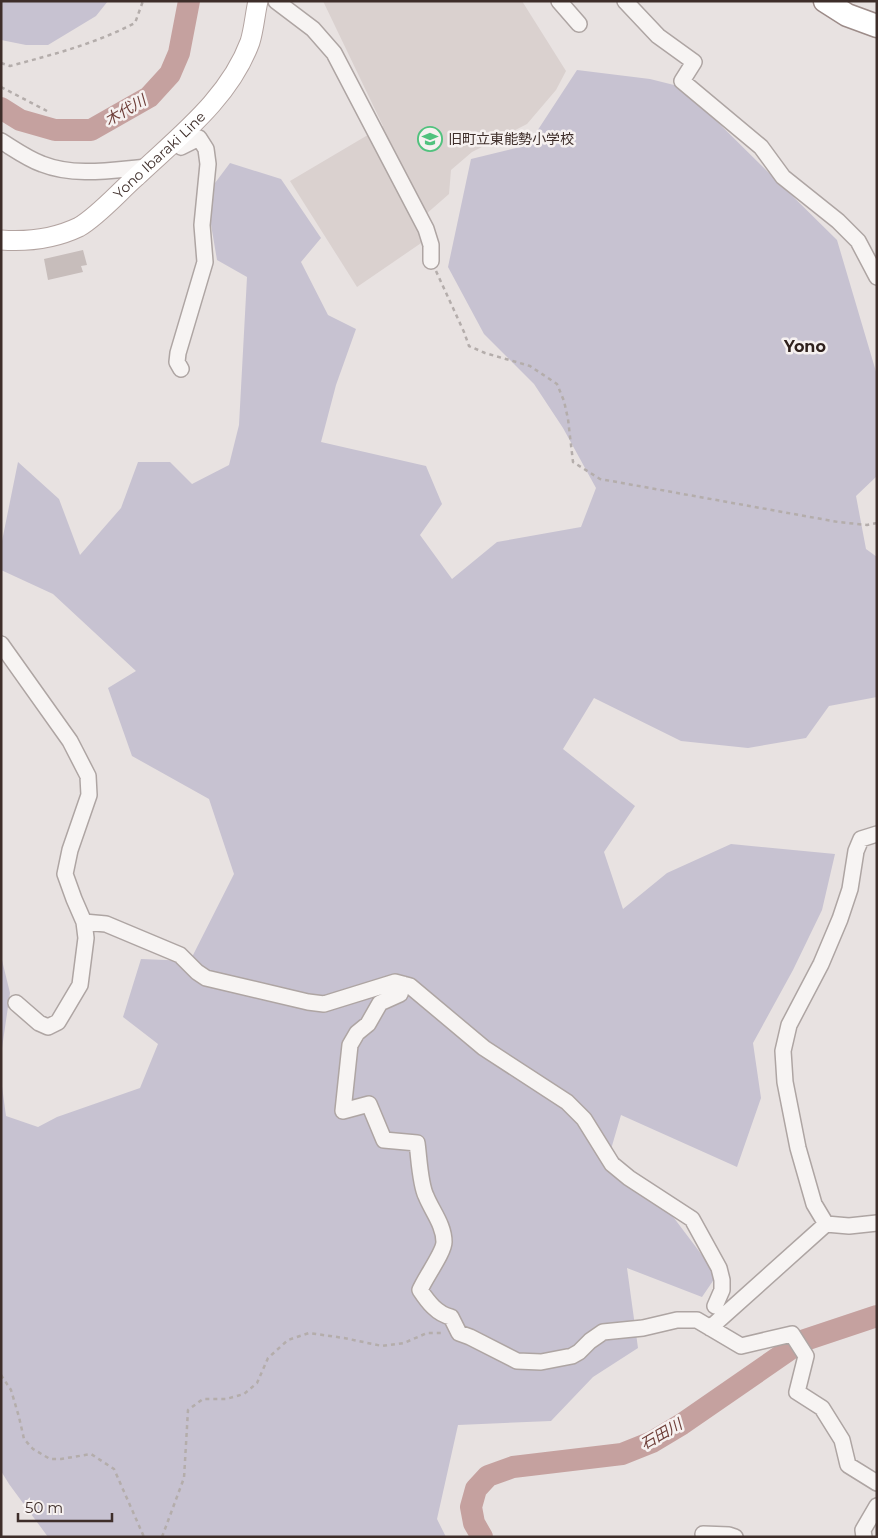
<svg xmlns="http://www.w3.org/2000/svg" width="878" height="1538" viewBox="0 0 878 1538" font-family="Montserrat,'Noto Sans JP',sans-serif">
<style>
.built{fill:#dad1cf}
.green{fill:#c7c2d1}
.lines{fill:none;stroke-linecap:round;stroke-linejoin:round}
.river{stroke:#c5a19f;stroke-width:22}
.building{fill:#c7bdbb}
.minor-casing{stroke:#aea5a3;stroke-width:18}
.major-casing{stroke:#b3a4a1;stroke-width:21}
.highway-casing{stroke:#9d8c89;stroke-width:25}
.path{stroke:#b4adab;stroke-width:2.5;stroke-dasharray:4 4;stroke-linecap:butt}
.minor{stroke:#f7f4f3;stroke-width:15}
.major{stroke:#fff;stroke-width:19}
.highway{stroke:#fff;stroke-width:22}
.labels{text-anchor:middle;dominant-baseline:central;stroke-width:5;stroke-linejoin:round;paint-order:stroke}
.poi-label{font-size:14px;fill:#3e2e2a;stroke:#f6f1f0;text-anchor:start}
.street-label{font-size:14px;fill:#3e2e2a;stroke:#f6f1f0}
.water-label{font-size:15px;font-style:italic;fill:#6e3e38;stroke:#f6f1f0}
.quarter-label{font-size:16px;font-weight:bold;fill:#2f211d;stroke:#f6f1f0}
</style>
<rect width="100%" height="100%" fill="#e8e2e1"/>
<path class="built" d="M323,1h199l44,70 -10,19 -29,34 -55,28 -21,18 -2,24 -24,21 2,24 -70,48 -67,-106 93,-55z"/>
<path class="green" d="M1,1h107l-12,15 -48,29h-22l-25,-5z
M577,70l73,9 32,8 155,153 40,135v101l-21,20 10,53 11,8v140l-48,9 -23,32 -58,10 -67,-7 -87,-43 -31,51 72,57 -31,46 19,57 44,-36 64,-29 104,10 -13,56 -29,60 -40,73 8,55 -24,69 -116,-52 -12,41 65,62 43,57 -15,22 -75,-29 11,80 -45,29 -42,44 -93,4 -21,94 9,18h-398l-39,-53 -8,-13v-392l5,37 32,11 19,-10 83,-29 18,-44 -35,-27 18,-58 49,2 44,-87 -25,-75 -77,-43 -24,-68 28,-17 -83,-77 -52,-24v-24l17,-84 41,37 21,56 41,-47 17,-46h32l22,22 37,-19 10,-40 8,-148 -30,-17 -11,-65 24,-32 51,16 40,59 -20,24 27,53 28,14 -20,56 -15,57 105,24 16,38 -22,31 32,44 45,-37 84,-15 15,-39 -33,-60 -29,-44 -50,-50 -36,-67 23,-108 57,-14z
M1,956l9,37 -9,62z"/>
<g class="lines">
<path class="river" d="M1,108l19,12 35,10h36l58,-33 21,-23 9,-21 10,-52
M482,1537l-8,-14 -3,-16 5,-18 12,-13 25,-9 109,-13 30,-12 30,-18 120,-83 75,-25"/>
</g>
<path class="building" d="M83,250l4,15 -6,1 2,6 -35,8 -4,-21z"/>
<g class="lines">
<defs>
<path id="minor" d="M276,1l37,28 21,24 92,176 5,16v16
M559,1l20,23
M625,1l33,35 36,26 -12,19 79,66 22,30 55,44 20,20 19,36
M1,141c13,8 27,18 41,23 33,13 70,6 105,3
M175,141l6,6 18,-9 7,11 2,15 -6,61 3,37 -27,91 -1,9 4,7
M1,644l69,97 18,35 1,19 -19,55 -5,24 9,25 10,23 2,16 -6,47 -22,37 -10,5 -9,-4 -23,-20
M84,922l22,2 74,31 17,17 9,6 102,24 16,2 71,-22 15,4 74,62 83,54 17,17 28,45 17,14 63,41 27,49 3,12v10l-7,16
M403,984l-3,10 -20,9 -12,21 -11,9 -7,12 -7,66 26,-7 15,36 33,3c2,14 3,41 9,53 6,15 18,29 18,46 0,10 -19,36 -24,48 8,12 17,24 31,27l8,16 11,4 47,24 24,1 31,-6 7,-4 11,-11 13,-9 40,-4 34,-8h20l44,26 51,-12 14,22 -9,36 25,16 20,32 6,25 29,18
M826,1224l-12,-20 -16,-56 -13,-66 -2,-31 6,-26 32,-61 19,-45 10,-30 6,-38 5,-12 16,-5
M710,1328l116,-104 23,2 28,-3
M703,1534l26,1 6,2
M864,1537l-1,-7 14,-24"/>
<g id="major">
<path id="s1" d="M1,240c27,2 53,-1 78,-13 19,-11 40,-35 57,-50 42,-40 93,-78 114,-135 4,-13 5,-28 8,-41"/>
</g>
<path id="highway" d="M825,1l22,14 30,11"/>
</defs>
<use href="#minor" class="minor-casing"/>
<use href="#major" class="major-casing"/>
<use href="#highway" class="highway-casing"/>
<path class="path" d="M1,63l9,3c45,-12 84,-22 125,-43l8,-22
M1,87l46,24
M436,271l28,61 5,14 16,7 45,13 27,18 7,17 4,18 5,43 27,17 238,43 29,3 10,-2
M1,1375l10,15 8,27 5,22 9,10 17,10h11l30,-5 23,15 30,68
M162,1537l22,-59 4,-68 15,-11h23l18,-5 13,-11 11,-25 20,-18 21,-7 35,5 38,8 22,-3 23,-10h17"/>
<use href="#minor" class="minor"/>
<use href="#major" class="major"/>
<use href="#highway" class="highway"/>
</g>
<defs>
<symbol id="school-ring" viewBox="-11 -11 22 22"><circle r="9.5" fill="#f6f1f0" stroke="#51c27e" stroke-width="1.5"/><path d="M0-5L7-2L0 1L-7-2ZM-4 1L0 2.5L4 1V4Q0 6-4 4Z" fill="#51c27e"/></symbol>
</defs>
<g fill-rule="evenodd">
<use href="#school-ring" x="416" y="125" width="28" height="28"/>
</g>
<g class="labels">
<g class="poi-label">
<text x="448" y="139">旧町立東能勢小学校</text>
</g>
<g class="street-label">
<text stroke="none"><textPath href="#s1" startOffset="188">Yono Ibaraki Line</textPath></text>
</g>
<g class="water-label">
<text transform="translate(125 110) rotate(-30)">木代川</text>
<text transform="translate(661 1434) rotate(-30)">石田川</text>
</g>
<g class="quarter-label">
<text x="805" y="346">Yono</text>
</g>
</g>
<rect width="878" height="1538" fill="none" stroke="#3e2e2a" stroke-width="5"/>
<path d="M18 1513v8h94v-8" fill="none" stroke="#3e2e2a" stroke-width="2.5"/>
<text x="25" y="1513" font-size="15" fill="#3e2e2a" stroke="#f6f1f0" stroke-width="4" paint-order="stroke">50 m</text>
</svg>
